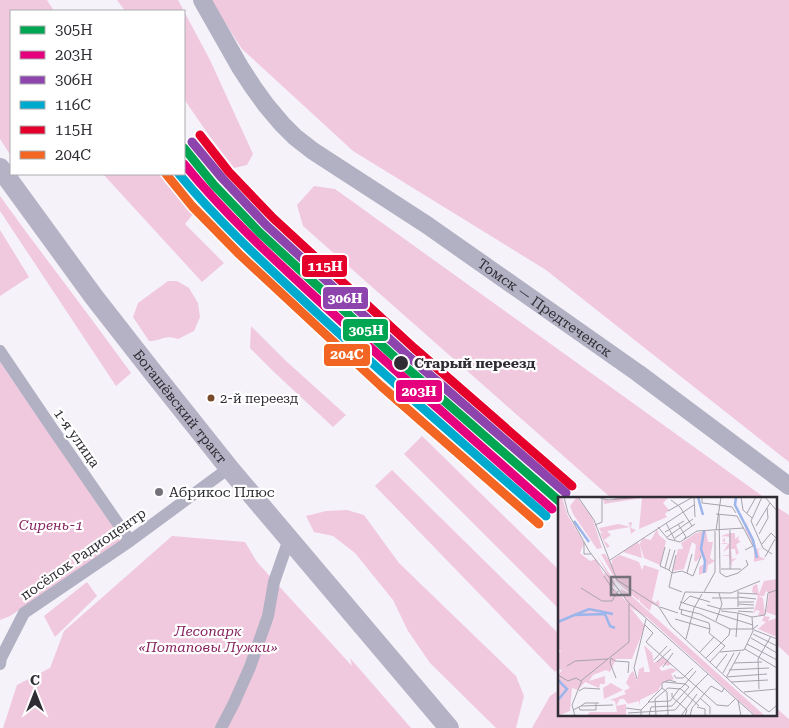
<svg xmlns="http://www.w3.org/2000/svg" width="789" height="728" viewBox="0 0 789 728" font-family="'Roboto Serif',serif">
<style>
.green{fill:#f0c9de}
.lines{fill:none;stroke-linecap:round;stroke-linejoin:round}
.street{stroke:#b2b1c3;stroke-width:12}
.secondary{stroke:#b1b1c3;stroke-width:18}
.primary{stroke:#b5b2c5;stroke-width:20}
.rail-1-casing{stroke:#fff;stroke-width:12}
.rail-2-casing{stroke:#fff;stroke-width:12}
.rail-3-casing{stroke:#fff;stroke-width:12}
.rail-4-casing{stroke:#fff;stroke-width:12}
.rail-5-casing{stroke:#fff;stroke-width:12}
.rail-6-casing{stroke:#fff;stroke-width:12}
.rail-1{stroke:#00a651;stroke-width:9}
.rail-2{stroke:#e5007d;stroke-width:9}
.rail-3{stroke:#8e44ad;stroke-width:9}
.rail-4{stroke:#00a9ce;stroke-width:9}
.rail-5{stroke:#e4002b;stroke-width:9}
.rail-6{stroke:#f26522;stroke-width:9}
.stop-dot{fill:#302c34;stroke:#fff;stroke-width:2}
.bus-dot{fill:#7a4b2a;stroke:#fff;stroke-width:2}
.poi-dot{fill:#757179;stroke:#fff;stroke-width:2}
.labels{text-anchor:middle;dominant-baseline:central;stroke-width:4.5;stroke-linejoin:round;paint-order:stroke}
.bus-label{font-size:13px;fill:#302c34;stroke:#fff;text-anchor:start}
.street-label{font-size:14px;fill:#302c34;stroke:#fff}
.stop-label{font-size:14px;font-weight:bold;fill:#302c34;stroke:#fff;text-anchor:start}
.poi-label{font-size:14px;fill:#302c34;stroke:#fff;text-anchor:start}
.park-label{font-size:14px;font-style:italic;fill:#87235e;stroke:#fff}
.inset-river{fill:none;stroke:#9cb6ec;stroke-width:2.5}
.inset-road{fill:none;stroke:#a7a3ab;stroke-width:1}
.view{fill:#757179;fill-opacity:0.15;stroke:#757179;stroke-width:2.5}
.inset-edge{fill:none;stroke:#302c34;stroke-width:2.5}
.line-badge{stroke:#fff;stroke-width:2}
.badge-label{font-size:14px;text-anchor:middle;font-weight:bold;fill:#fff}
</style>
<rect width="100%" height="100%" fill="#f6f2fa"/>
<path class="green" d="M0,0h47l7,11h-43v145l-11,-17z
M117,0h61l32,60 43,94 -6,11 -13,3 -26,-34 -24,-35v-88h-59z
M210,0h579v462l-243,-192 -193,-119 -111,-102z
M103,174h77l10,12 8,22 -13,16 39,39 -22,19z
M314,186l21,3 430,309h-154l-308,-272 -6,-21z
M0,196c43,60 88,117 131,177l-15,13 -116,-175z
M0,230l29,47 -29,19z
M168,281h9l12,7 9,15 2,14 -6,14 -16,8c-14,-5 -16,2 -29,2l-16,-24 5,-14z
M251,326l34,34 61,55 -13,12 -59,-55 -24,-24z
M0,362l123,179 -113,75 -10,4z
M422,436l137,134v39l-155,-155z
M392,470l167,164v34l-4,4 -180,-186z
M775,506l14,9v141l-14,-13z
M347,510l17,5 35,48 117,113 8,20 -8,32h-20l-66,-65 -22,-32 -15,-31 -38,-47 -22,-17 -19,-4 -8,-16 20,-5z
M172,536l73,6 12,20 95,104 -2,-8 61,70h-408l14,-43 33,-17 14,-37z
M87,582l10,14 -42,41 -11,-21z
M559,690v24h216v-7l14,12v9h-257l18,-32z"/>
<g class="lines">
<path class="street" d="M0,351l52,77 78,113
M0,664l1,-6 23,-45 106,-72 99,-73
M221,728l13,-25 16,-36 18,-51 6,-34 15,-43"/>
<path class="secondary" id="s1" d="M202,0l38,67 13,20 13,18 16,19 13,13 18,14 114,74 211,148 151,113"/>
<path class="primary" id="s2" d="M0,168l94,129 57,73 78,98 220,260"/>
<defs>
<path id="rail-1" d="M184,148l30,37 45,47 142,131 158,138"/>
<path id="rail-2" d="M184,164c44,54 93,98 144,145 74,68 149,134 224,200"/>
<path id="rail-3" d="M192,142l30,36 44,47 142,131 158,137"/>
<path id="rail-4" d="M179,174c42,51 91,95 139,140 75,69 151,135 228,202"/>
<path id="rail-5" d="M200,135l29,37 44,46 141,130 158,138"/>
<path id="rail-6" d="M166,174l26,32 47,48 142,132 158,138"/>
</defs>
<use href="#rail-1" class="rail-1-casing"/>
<use href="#rail-2" class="rail-2-casing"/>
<use href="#rail-3" class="rail-3-casing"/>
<use href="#rail-4" class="rail-4-casing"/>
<use href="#rail-5" class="rail-5-casing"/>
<use href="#rail-6" class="rail-6-casing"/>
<use href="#rail-1" class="rail-1"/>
<use href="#rail-2" class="rail-2"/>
<use href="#rail-3" class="rail-3"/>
<use href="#rail-4" class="rail-4"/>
<use href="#rail-5" class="rail-5"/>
<use href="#rail-6" class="rail-6"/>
</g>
<circle class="stop-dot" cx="401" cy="363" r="8"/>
<circle class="bus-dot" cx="211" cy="398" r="4.5"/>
<circle class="poi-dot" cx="159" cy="492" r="5"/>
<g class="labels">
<g class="bus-label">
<text x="220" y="398">2-й переезд</text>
</g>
<g class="street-label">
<text stroke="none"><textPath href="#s1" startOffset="469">Томск — Предтеченск</textPath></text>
<text stroke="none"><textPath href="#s2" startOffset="299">Богашёвский тракт</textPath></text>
<text transform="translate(77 438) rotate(55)">1-я улица</text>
<text transform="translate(83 554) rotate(-35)">посёлок Радиоцентр</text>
</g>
<g class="stop-label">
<text x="414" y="363">Старый переезд</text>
</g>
<g class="poi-label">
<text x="169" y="492">Абрикос Плюс</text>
</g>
<g class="park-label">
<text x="51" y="525">Сирень-1</text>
<text x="208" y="631">Лесопарк<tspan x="208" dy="16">«Потаповы Лужки»</tspan></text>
</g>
</g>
<g transform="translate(558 497)">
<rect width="219" height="219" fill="#f6f2fa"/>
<path d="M0,0h4l5,17 17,29 -4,10 10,8 6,-2 7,14 5,2 -11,-20 18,27 -1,5 -4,-2 17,17 -7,-13 7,3 138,124h-9l-108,-98 -18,-11 15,19 -13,33h-16l-6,13 -4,-2 -13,5 -4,6 16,-5v8h-5l-1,4 -14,-6 -7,8 -6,-2 -2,23 -12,5v-41l4,-5 -4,-1v-15l3,-3 -3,-2zM19,0l15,20 10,31 -5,1 -24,-35 -3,-8zM59,0h52l-6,6 6,7 -4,4 2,3 -28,12 3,-31 -38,6 -1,-6 7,3zM74,25l-1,6 5,2 -5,4 -1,-7 -23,4 4,4 -7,5 6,6 -3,2 -7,-15 6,-1h-5l-2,-4 19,-4 13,3 -3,-4zM188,25l11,27 5,-1 -4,2 2,7 6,2 -12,3v-15l-9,-18zM99,32l2,6 7,6 -6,24 -16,-7 -4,-13 2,13 -19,-6 15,-10 1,3 4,-7 8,2zM148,34l2,11h5l-3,16 5,3 -7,4 -1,7 -8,3v-8l5,-3 -1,-10 -7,8 -2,-2 2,-15 -4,-3 -8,27 -11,2 5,-22h5l-2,-6 15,-10zM173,36h4v6l4,-3 -1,4 3,1 -5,4 3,8 -3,2 -1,-6h-4l1,10 5,-1 -5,4v7l-3,-13h-9l9,-1v-7l-6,4 5,-8h-9l6,-1 -3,-3 2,-1 1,-2v6l4,1v-7l-5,-1 -2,2 1,-3zM43,57h4l7,11v-5l8,-5 19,7 3,8 2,-5 15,5 -7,30 4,3 2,-4 2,7 -8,-2 -2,7 -10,-9v-5l-1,4 -23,-20zM219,82v37l-11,-4 3,-19 -3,-2 -2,5h-5l4,2 2,17h-7l2,-4 -4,-1 -3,5 5,-19 -6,-4 1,-6 4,-2 2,10 5,-13zM206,119l6,1 -2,4 9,-3v19l-19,-8 8,-7 -4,-1zM86,148l8,8 2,10 9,-6 8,7 -3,2 -4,-2 -5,4 3,3 9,-3 6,2 -6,4 3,5 -12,4 -4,8 -18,9v6l-1,-5 -11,3 -4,-5h-4l-4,7 10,-2v12h-40l4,-4h27l-2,-11 -5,-1 16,-6 -2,-3 6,-3 -4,-5 4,-9 3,-3 4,10 2,-12 5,-2v5h6zM53,186l12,7 -19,9 -1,-11z" fill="#f0c9de"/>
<path class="inset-river" d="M140,0l5,18M178,0l-1,8 18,35 4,18M16,24l15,21M146,76l1,-12 -4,-12 3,-18M16,118l31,-1 5,12 5,2M14,119l17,-7 24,5M0,125l14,-6M0,183l9,9 -9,11"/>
<path class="inset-road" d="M6,0l4,16 21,38 39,51 127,114M20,0l16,23 23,60 42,27M39,0l11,3 33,-3M136,0l1,20M144,0v6l17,2M183,0l2,13 9,8M204,0l-11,24 12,27 9,6M207,0l12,14M113,3l9,7 12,19M161,8l13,2 4,6M110,14l25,-14M189,16l9,-16M158,17l21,2 16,30 -8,4M161,17l1,59 6,4 12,-4 10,-8 -2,-5M108,26l9,17M120,27l8,13 -2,2M37,28l7,-3v-23M198,29l14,-23M100,30l10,12 12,3 17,-11 47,-3M158,33l5,-33M107,35l19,-11M201,37l9,-16 -1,-10M109,40l26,-18M117,41l20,-14M26,45v12h7M204,47l9,-11 6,6M107,50l-5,19 9,4M118,58l-7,32 13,5M207,60l10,-18M52,63l84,-55M107,71l5,-19M163,72h20M172,72v-39M114,76l10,-2 11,5 8,-20M114,76l-3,-3 6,-20M129,76l5,-19M46,79l10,15M23,91l21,13h10l6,-10M180,94v16M146,95l11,-20v-41M180,96l19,1M180,100l18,2M154,101h26M122,105l73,23M180,105h16M125,106l7,-7 20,6M180,107l16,1M149,108l14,4 33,-1M101,110l12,19 70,65 28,21 8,-7M102,110l18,6M121,112l6,-17 46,1 29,-12M121,112l21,5 30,15 -1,6 -23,23M124,112l-1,5 28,9 1,6M163,114l17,2M180,114l15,1M180,116l14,4 13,-2 3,-22 9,-3M117,122l35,10 -1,4 16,13 -15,16M158,124l6,-17 -3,-11M87,128l8,8 -7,9 71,63 11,1 7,-7M171,132h24l5,-4M196,133l23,9M195,137l24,12M178,140l2,-24M193,141l26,15M128,142l8,-31 8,-14M189,147l30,16M187,152l32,19M142,155l14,-15M162,155l24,-2 9,-19 -1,-14M53,161l4,3 14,1 -1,11M53,161l-1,5 6,15M96,163l13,-14M99,165l14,-13M176,166l28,-1M9,169l8,-5 33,-2M105,170l10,-14M158,171l11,-14M171,173l40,-2M165,176l11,-20M0,178l10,6 8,-3 5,3M116,178l2,3h7l10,-10M169,179l13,-24M168,180l41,-3M79,182l-3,-11 12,-49M107,185l20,2 11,-13M173,185l37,-2M138,189l12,-12M104,191v-5l7,-3 7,2M201,192l-1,-30 13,-23M21,194l5,-3 16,1M186,195l33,-3M114,196v4l15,13 -2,6M142,201l10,9v7M180,203l3,16M90,205l14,-14M23,209l4,-3h14M21,210l1,3h16v-7M139,210l8,2v7M68,211l15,2M15,213l8,-4 32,-1M117,213l21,-24M70,216l47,-3M17,219l-3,-11 10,-25 47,-38v-38M83,219v-6l8,-8 21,-1 10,-13M91,219l2,-9 21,-1 17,-19 -4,-3 -5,5M98,219l-1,-17 13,-11 13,1 18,17M101,219l9,-1 -1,-23 -5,-4M123,219l16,-22M132,219l2,-8 19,-22 11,6 2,-4"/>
<path class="view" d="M53,80h19v18h-19z"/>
<rect width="219" height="219" class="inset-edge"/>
</g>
<g class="line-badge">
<rect x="301" y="254" width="47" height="24" rx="5" fill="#e4002b"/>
<rect x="322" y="286" width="47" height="24" rx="5" fill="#8e44ad"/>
<rect x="342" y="318" width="47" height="24" rx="5" fill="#00a651"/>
<rect x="323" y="343" width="48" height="24" rx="5" fill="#f26522"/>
<rect x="395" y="379" width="48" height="24" rx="5" fill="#e5007d"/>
</g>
<g class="badge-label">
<text x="325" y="271">115Н</text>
<text x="345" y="303">306Н</text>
<text x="366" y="335">305Н</text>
<text x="347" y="359">204С</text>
<text x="419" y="396">203Н</text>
</g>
<rect x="10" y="10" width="175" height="165" fill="#ffffff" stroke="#acabae"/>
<rect x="20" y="26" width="25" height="8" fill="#00a651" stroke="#acabae"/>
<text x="55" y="35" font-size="15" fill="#302c34">305Н</text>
<rect x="20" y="51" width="25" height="8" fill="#e5007d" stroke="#acabae"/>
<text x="55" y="60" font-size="15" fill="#302c34">203Н</text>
<rect x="20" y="76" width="25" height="8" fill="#8e44ad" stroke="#acabae"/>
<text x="55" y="85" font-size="15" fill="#302c34">306Н</text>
<rect x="20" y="101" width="25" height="8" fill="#00a9ce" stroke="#acabae"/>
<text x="55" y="110" font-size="15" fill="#302c34">116С</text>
<rect x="20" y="126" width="25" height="8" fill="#e4002b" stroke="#acabae"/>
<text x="55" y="135" font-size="15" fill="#302c34">115Н</text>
<rect x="20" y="151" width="25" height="8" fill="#f26522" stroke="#acabae"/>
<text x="55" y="160" font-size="15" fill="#302c34">204С</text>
<g transform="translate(35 693)" stroke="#ffffff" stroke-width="4" paint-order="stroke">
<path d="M0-4L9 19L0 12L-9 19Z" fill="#302c34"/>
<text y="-8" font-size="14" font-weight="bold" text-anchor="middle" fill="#302c34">С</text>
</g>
</svg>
